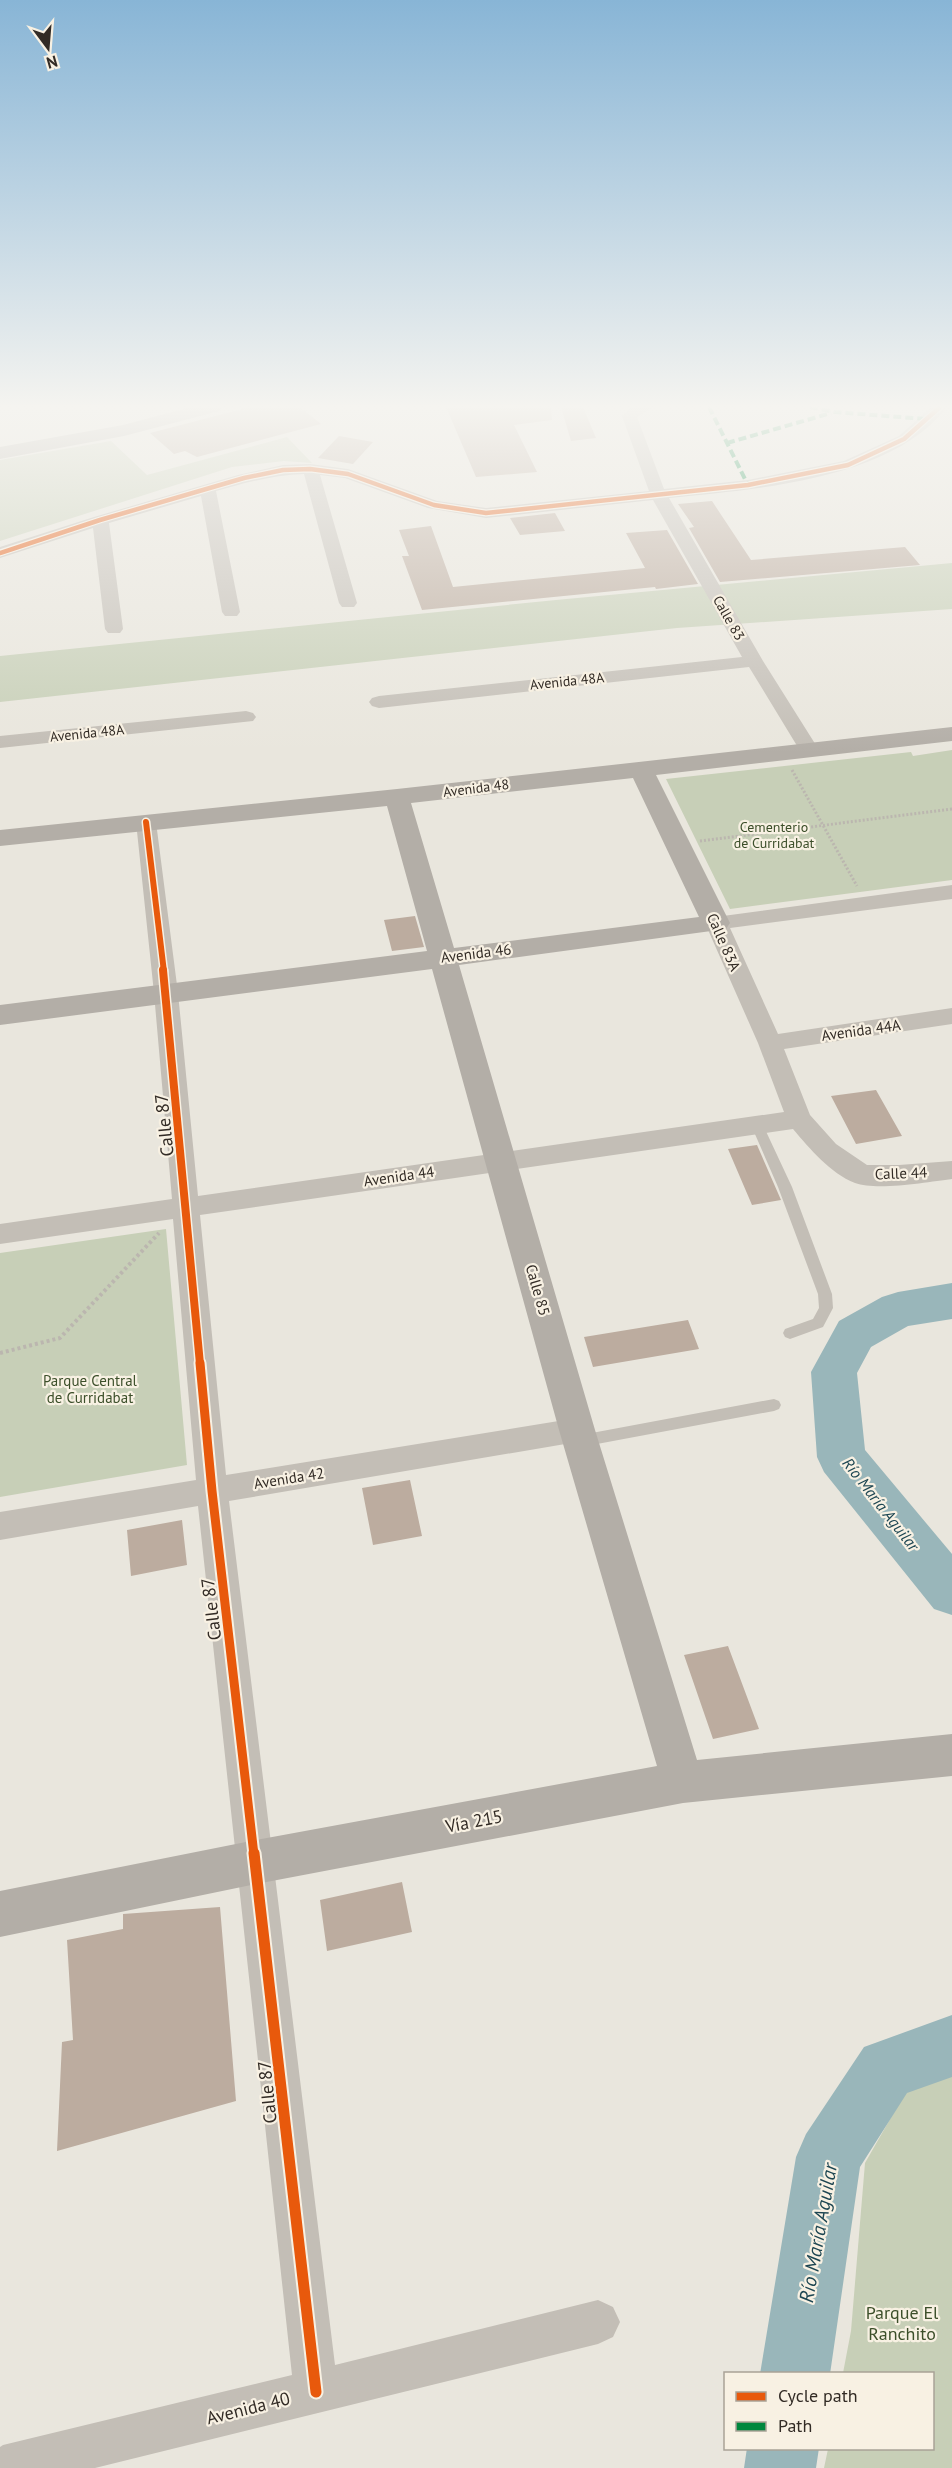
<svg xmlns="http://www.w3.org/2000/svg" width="952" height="2468" viewBox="0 0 952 2468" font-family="'PT Sans',sans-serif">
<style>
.green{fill:#c7cfb7}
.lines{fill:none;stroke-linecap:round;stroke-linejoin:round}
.river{fill:#99b6ba;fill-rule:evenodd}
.building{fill:#bcac9f}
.path-far1{stroke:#bbb6af;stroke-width:3;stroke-dasharray:2 2;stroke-linecap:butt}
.path{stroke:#bbb6af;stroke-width:4;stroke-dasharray:3 3;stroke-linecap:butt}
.lane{fill:#c3beb6;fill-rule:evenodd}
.street{fill:#c3beb6;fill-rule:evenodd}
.secondary{fill:#b3aea7;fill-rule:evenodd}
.quiet{stroke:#00873e;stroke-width:4;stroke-dasharray:8 4;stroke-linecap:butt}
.cycleway-far4-casing{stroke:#f8f1e3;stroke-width:7}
.cycleway-far3-casing{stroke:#f8f1e3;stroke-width:9}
.cycleway-far2-casing{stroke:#f8f1e3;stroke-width:11}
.cycleway-far1-casing{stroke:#f8f1e3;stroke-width:13}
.cycleway-casing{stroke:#f8f1e3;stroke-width:15}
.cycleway-far4{stroke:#e8590c;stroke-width:4.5}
.cycleway-far3{stroke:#e8590c;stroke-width:6}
.cycleway-far2{stroke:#e8590c;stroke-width:8}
.cycleway-far1{stroke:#e8590c;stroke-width:9}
.cycleway{stroke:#e8590c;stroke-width:11}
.labels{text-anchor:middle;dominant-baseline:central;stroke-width:4.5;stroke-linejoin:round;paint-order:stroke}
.far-street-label{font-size:14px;fill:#322b25;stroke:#f8f1e3}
.far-park-label{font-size:14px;fill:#3c4f2a;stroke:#f8f1e3}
.street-label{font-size:15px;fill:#322b25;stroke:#f8f1e3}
.park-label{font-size:15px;fill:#3c4f2a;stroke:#f8f1e3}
.water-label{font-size:16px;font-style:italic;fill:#1d4652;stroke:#f8f1e3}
.near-street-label{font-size:18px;fill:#322b25;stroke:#f8f1e3}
.near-park-label{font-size:18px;fill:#3c4f2a;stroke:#f8f1e3}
.near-water-label{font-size:20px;font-style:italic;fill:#1d4652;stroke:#f8f1e3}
</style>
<rect width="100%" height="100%" fill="#e9e6dd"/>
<path class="green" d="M287,437l25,26 -28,-2 -52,6 -232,74v-81l111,-19 36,34z
M952,563v46l-275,19 -677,74v-46l556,-56z
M952,750v130l-222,29 -64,-130 245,-27 2,4z
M166,1229l21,236 -187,32v-244z
M952,2076v392h-128l4,-19 104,-1v-74l-89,-1 8,-42 14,-168 40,-70z"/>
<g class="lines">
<path class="river" d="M952,1283v36l-44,7 -37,21 -14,26 8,77 87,104v61l-18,-6 -110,-137 -7,-15 -6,-85 28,-51 43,-24 16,-5z
M952,2015v62l-45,16 -47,74 -30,207h-70l36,-217 10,-23 58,-87z
M747,2448h72l-3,20h-72z"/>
</g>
<path class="building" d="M250,407h50l21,17 -124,33 -12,-6 -11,3 -24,-21z
M446,407h105l1,13 -38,5 23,47 -61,5z
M561,407h22l13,31 -25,3z
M339,436l34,6 -20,22 -35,-6z
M712,501l39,59 154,-13 15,18 -200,17 -31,-54 5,-1 -16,-23z
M555,513l10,18 -45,4 -10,-17z
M431,526l22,61 192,-19 -19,-35 41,-3 31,54 -42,5 -1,-2 -233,23 -20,-54h7l-10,-26z
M415,916l9,31 -32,4 -8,-31z
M876,1090l26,46 -46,8 -25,-48z
M757,1145l24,55 -29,5 -24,-56z
M688,1320l11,29 -106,18 -9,-30z
M410,1480l12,56 -49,9 -11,-57z
M182,1520l5,45 -56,11 -4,-46z
M728,1646l31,83 -46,10 -29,-84z
M402,1882l10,50 -85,19 -7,-51z
M220,1907l16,194 -179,50 5,-109 11,-2 -6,-100 56,-11v-15z"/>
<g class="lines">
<path class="path-far1" d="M792,770l65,116
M700,841l252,-32"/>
<path class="path" d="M0,1353l60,-15 99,-105"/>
<path class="lane" d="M757,1120l6,5 29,62 40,107 1,14 -10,19 -33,12 -5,-2 -2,-4 2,-4 28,-10 6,-11 -1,-14 -40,-107 -27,-62z
M774,1399l5,2 2,4 -2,4 -5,2 -193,36 -5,-2 -3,-4 3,-4 5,-2z"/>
<path class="street" d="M631,407h22l-16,10 27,72 84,-9 96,-19 55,-25 32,-29h16c-57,74 -193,82 -278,91l94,163 56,89 -3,4h-14l-53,-87 -370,41 -7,-2 -3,-4 3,-4 7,-2 363,-39 -89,-157 -167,18 -58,-10 -83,-30 -25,-3 37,128 -3,4h-12l-3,-4 -35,-129c-31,1 -59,9 -88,17l24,121 -3,4h-12l-3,-4 -21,-116 -92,27 14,106 -3,4h-12l-3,-4 -12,-101 -93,30v-11l94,-30 144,-42 45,-10 27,-1 38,5 89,32 49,7 163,-17 -27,-75z
M246,711l7,2 3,4 -3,4 -253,27v-12z
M146,816l7,2 3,4 22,171 20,203 586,-84 -26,-69 -53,-120 3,-5 244,-33v14l-222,29 48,106 174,-26v16l-168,25 26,66 26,29 31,21h32l53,-4v18c-24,3 -75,12 -97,4 -25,-10 -45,-34 -62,-54l-593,86 26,260 351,-57 11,3 4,9 -4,9 -11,3 -348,59 106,864 263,-65 15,7 7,15 -7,15 -15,7 -503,124h-95v-21l3,-2 289,-70 -94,-869 -198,34v-28l196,-32 -23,-261 -173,25v-20l172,-25 -18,-206 -18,-171 3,-4z"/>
<path class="secondary" d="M191,407h31l-3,4 -95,25 -124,23v-12l123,-22z
M952,727v14l-296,34 74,148 -4,6 -267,36 136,465 102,330 255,-26v42l-269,27 -427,81 -256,53v-46l256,-51 401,-74 -98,-336 -127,-461 -432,56v-20l427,-54 -40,-145 -387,40v-16l397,-41zM633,778l66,139 -245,31 -43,-145z"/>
<path class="quiet" d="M709,407l39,78
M810,407l25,5 91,7
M727,443l104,-30"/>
<defs>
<path id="cycleway-far4" d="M0,553l100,-33 144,-42 39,-8 27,-1 38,5 86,31 52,8 262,-28 100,-20 56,-26 36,-32"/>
<path id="cycleway-far3" d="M146,822l18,150"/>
<path id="cycleway-far2" d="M163,970l37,394"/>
<path id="cycleway-far1" d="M200,1363l12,128 42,364"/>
<path id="cycleway" d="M254,1853l62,539"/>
</defs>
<use href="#cycleway-far4" class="cycleway-far4-casing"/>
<use href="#cycleway-far3" class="cycleway-far3-casing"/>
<use href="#cycleway-far2" class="cycleway-far2-casing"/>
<use href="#cycleway-far1" class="cycleway-far1-casing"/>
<use href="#cycleway" class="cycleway-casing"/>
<use href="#cycleway-far4" class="cycleway-far4"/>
<use href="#cycleway-far3" class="cycleway-far3"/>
<use href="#cycleway-far2" class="cycleway-far2"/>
<use href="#cycleway-far1" class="cycleway-far1"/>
<use href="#cycleway" class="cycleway"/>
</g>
<linearGradient id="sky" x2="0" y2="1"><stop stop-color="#88b5d6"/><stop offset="0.54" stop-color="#f5f4f0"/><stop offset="1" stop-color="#f5f4f0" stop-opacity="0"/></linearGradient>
<rect width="952" height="753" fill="url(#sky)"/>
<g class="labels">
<g class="far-street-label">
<text transform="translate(729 618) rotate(60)">Calle 83</text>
<text transform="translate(567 681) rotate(-6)">Avenida 48A</text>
<text transform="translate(87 733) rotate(-6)">Avenida 48A</text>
<text transform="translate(476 788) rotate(-7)">Avenida 48</text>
</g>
<g class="far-park-label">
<text x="774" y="827">Cementerio<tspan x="774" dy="16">de Curridabat</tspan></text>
</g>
<g class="street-label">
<text transform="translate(724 942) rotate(66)">Calle 83A</text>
<text transform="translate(476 953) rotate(-7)">Avenida 46</text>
<text transform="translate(861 1030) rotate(-8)">Avenida 44A</text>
<text transform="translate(901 1173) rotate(-2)">Calle 44</text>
<text transform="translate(399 1176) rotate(-8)">Avenida 44</text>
<text transform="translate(538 1290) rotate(74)">Calle 85</text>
<text transform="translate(289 1478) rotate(-9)">Avenida 42</text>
</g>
<g class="park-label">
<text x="90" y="1380">Parque Central<tspan x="90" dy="17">de Curridabat</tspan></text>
</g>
<g class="water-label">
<text transform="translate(881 1504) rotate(52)">Río María Aguilar</text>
</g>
<g class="near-street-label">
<text transform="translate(164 1125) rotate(-96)">Calle 87</text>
<text transform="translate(211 1609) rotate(-97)">Calle 87</text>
<text transform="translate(474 1821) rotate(-11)">Vía 215</text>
<text transform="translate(267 2092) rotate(-96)">Calle 87</text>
<text transform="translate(248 2408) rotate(-14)">Avenida 40</text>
</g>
<g class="near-park-label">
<text x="902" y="2312">Parque El<tspan x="902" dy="21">Ranchito</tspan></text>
</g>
<g class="near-water-label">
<text transform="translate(818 2233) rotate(-80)">Río María Aguilar</text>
</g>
</g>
<rect x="724" y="2372" width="210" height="78" fill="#f8f1e3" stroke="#a9a297" stroke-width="1.5"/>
<rect x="736" y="2392" width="30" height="9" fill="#e8590c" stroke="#a9a297" stroke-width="1.5"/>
<text x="778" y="2402" font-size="18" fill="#322b25">Cycle path</text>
<rect x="736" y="2422" width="30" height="9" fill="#00873e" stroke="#a9a297" stroke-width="1.5"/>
<text x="778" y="2432" font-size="18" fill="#322b25">Path</text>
<g transform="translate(48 48) rotate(164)" stroke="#f8f1e3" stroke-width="4.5" paint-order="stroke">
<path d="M0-4.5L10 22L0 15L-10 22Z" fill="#322b25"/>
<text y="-9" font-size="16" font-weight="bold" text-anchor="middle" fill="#322b25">N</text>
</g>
</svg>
